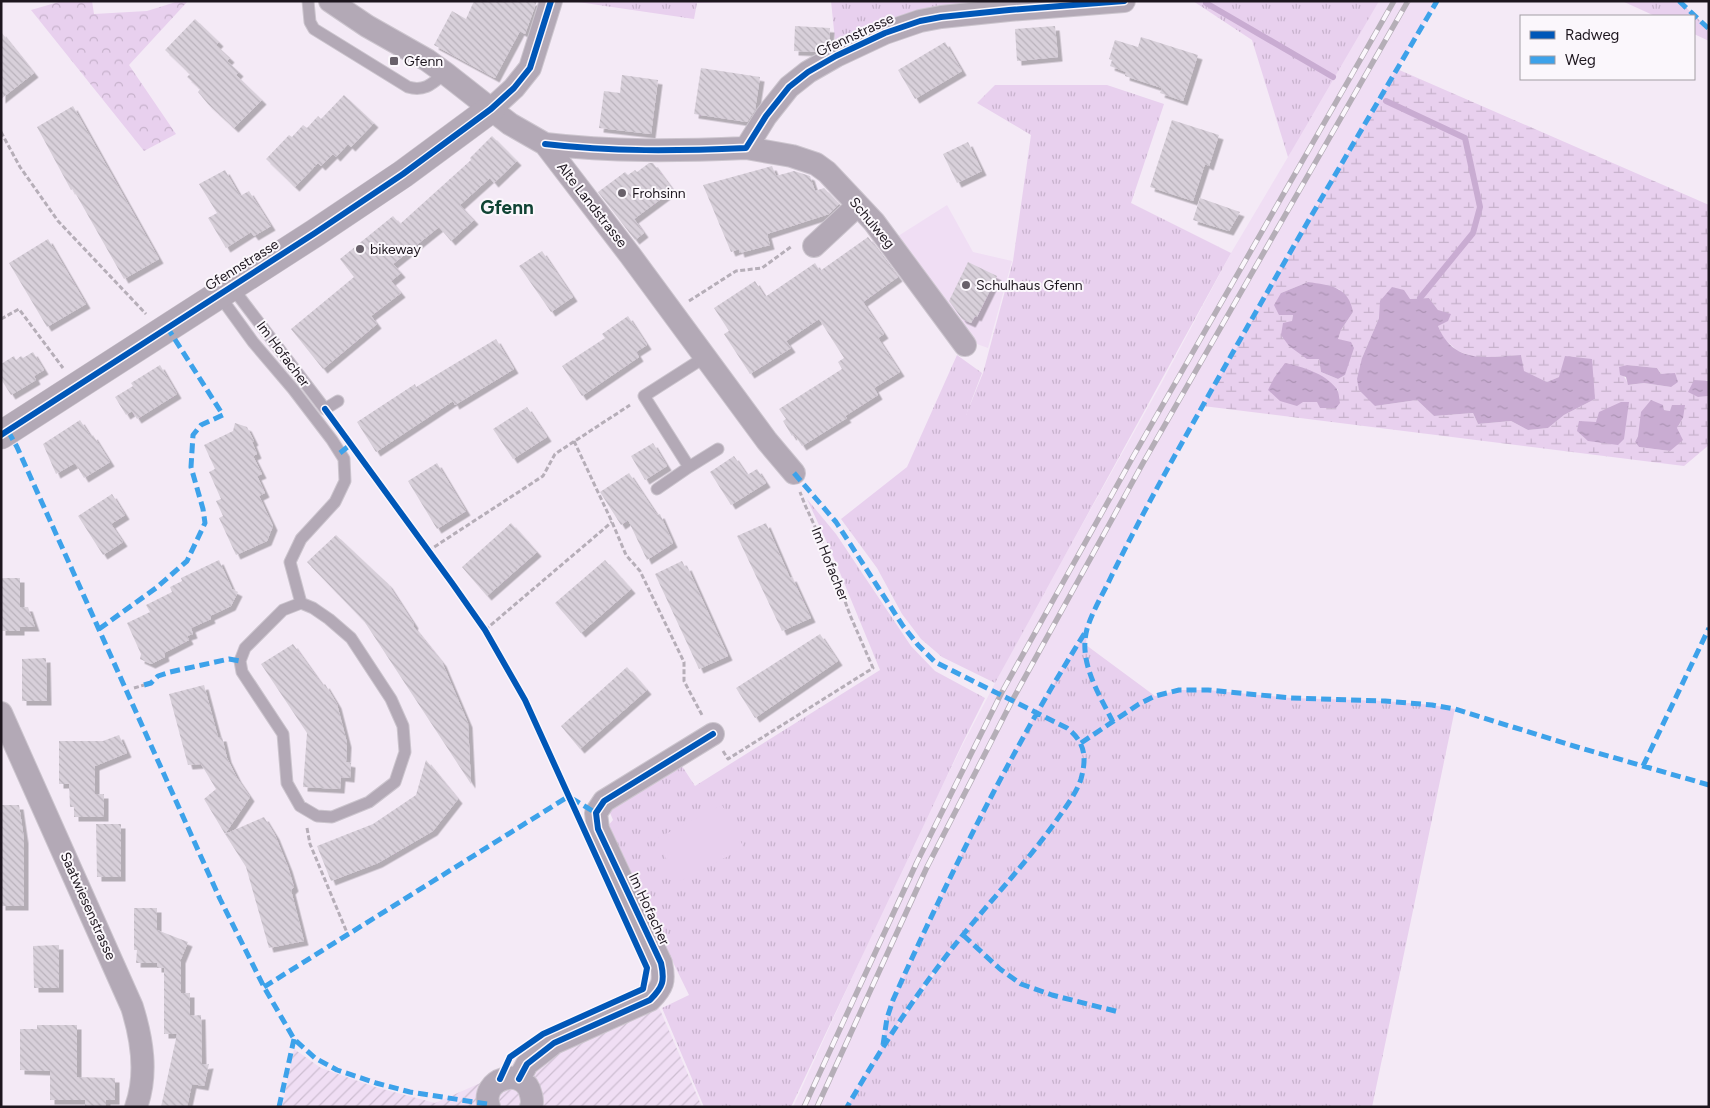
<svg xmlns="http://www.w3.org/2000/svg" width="1710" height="1108" viewBox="0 0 1710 1108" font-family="Figtree,sans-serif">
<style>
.built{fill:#f0def4}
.industrial{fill:url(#industrial-furrows)}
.grass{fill:url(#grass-tufts);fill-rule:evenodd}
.forest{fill:url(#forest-crowns)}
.wetland{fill:url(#wetland-marsh);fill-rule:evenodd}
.garden{fill:#e8d0ee}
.water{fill:url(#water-ripples)}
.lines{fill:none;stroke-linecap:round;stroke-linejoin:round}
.stream{stroke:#c9acd2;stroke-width:6}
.building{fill:url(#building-back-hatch);filter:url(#shadow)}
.service-casing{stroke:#ccc5ce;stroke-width:13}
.minor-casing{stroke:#ccc5ce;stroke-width:24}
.tertiary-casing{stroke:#ccc5ce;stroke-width:29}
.path{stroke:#b6aeb8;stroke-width:3;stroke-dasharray:5 2.5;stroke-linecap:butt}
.service{stroke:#b3a9b6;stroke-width:11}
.minor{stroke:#b3a9b6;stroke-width:22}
.tertiary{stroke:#b3a9b6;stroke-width:28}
.rail-casing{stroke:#b5aeb7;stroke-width:5.5}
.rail{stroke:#fbf7fc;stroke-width:4;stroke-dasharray:11;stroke-linecap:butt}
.quiet{stroke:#3da2ea;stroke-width:5;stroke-dasharray:10 5;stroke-linecap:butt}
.cycleway-casing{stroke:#fbf7fc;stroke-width:9}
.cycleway{stroke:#0057b8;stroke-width:6}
.poi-dot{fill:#68606a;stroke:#fbf7fc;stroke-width:2}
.labels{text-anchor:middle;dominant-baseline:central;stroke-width:4;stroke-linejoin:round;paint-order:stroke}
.street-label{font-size:14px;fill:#1d161e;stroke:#fbf7fc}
.poi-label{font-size:14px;fill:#1d161e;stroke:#fbf7fc;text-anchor:start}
.district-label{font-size:19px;font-weight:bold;fill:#104334;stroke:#fbf7fc}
</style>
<defs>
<pattern id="industrial-furrows" width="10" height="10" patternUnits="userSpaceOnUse" patternTransform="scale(1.25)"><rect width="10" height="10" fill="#f0def4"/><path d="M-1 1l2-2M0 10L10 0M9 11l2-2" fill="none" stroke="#cdbed1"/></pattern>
<pattern id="grass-tufts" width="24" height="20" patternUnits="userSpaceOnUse" patternTransform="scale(1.25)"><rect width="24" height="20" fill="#e8d0ee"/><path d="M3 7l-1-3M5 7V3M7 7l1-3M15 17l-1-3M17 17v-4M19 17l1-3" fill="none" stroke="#c7b2cc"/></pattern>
<pattern id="forest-crowns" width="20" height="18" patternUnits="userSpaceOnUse" patternTransform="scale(1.25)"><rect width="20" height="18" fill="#e8d0ee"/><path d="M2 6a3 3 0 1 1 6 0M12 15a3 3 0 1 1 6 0" fill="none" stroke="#c7b2cc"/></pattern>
<pattern id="wetland-marsh" width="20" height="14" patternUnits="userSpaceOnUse" patternTransform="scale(1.25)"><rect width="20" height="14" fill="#e8d0ee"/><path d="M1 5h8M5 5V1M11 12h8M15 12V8" fill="none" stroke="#c7b2cc"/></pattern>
<pattern id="water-ripples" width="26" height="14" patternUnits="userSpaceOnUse" patternTransform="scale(1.25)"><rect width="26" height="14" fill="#c9acd2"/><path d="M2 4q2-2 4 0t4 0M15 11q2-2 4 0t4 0" fill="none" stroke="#ac93b4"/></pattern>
<pattern id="building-back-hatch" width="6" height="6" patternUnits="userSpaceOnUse" patternTransform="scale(1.25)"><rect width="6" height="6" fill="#d8d0da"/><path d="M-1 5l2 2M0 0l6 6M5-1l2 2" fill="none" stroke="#b9b2bb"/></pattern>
<filter id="shadow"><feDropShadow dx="4.5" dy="4.5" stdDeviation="0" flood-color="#0004"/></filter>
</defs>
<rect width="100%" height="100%" fill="#f4eaf6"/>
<path class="built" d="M1373,1h64l-59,100 -183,319 -60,107 -48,103 -42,68 -37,66 -49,95 -66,141 -6,18 -5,29 -35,60h-54l115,-252 56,-113 58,-110 139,-248 70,-131 57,-96z
M947,205l26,47 39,9 -24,87 -22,-8 -71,-102z"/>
<path class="industrial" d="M658,1005l44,102h-420l12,-58 27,19 54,19 60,16z"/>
<path class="grass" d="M571,1h195l-69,2 -3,16z
M831,1h194l-189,49z
M1193,1h186l-91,156 -36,-117z
M1622,1h57l30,28v12l-15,-7v-18h-39z
M995,85h112l57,19 -33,99 100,50 -236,430 -53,-26 -21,-18 -19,-25 -25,-46 -36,-49 66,-52 50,-112 25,18 -16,42 17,-42 30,-112 18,-126 -54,-32z
M807,499l29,35 75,112 24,25 50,27 -22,44 -172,365h-87l-42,-99 27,-13 -82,-168 6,-7 -5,-12 72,-45 15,23 185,-116 -49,-119z
M1087,630l-1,15 69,51 24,-6h29l83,8 94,3 47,4 23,4 -83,398h-525l35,-60 5,-29 6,-18 66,-141 49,-95 37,-66zM954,947l-58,81h-1l33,-50z"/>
<path class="forest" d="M62,1h30l2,13 53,-3 32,-10h9l-59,64 47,69 -32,17 -113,-141z"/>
<path class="wetland" d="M1397,69l312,136v176l-3,-1 -8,17 11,-1v49l-25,21 -481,-60zM1308,282l31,7 14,23 -12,18 -3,9 7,36 -7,4 -17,-7 -2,-13 -27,-38 1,-6 -12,-22zM1429,298l9,12v16l6,13 14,12 18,7 45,-3 2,16 24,11 12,-5 36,22 -31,16 -16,13 -20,2 -17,-9 -33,3 -5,-11 -39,3 -17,-16 -42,6 -13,-48 17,-40 31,-19zM1627,365l30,3 14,19 -27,-4 -15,2 -10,-17zM1338,389l-2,19h-16l-2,-6h-15zM1663,405l1,5 6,1 13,7 -6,10 -7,23 -31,-4 -4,-5 3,-6z"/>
<path class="garden" d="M722,805l22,43 -66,34 -22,-43z"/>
<path class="water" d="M1308,282c22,3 41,5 45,30l-12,18 -3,9 13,3 3,6 -9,27 -7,4 -17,-7 -2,-13h-12l-18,-13 -8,-11 2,-12 9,-2 1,-6h-14l-5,-10 7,-12z
M1392,287l12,3 6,9 19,-1 9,12 13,4 -3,7 -10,5c16,39 49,31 83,29l3,16 23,11 12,-5 6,-21 27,3 3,40 -31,16 -16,13 -20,2 -17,-9 -33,3 -5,-11 -39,3 -17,-16 -42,6 -16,-16 -2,-11 5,-21 17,-40 1,-17z
M1285,363c18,4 39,10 51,25 3,3 3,10 4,15l-4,5h-16l-3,-6h-14l-6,4 -17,-5 -12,-11 6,-12z
M1627,365l30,3 4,6 14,-1 3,9 -7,5 -27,-4 -16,2 -2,-8 -6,-2 -1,-8z
M1694,380l15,1v15l-11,1 -10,-5z
M1651,400l12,5 1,5 6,1 2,-6h13l-2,13 -6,10 6,12 -13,11 -31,-4 -4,-5 3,-6 3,-24z
M1621,402h8l-5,37 -6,6 -30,-4 -11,-10 2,-10 17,1 3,-10z"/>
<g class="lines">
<path class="stream" d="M1206,3l127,74
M1386,101l79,37 15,69 -7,26 -53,65"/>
</g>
<path class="building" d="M474,1h63l-12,33 -5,-3 -25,47 -61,-33 18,-34 14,8z
M195,19l24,23 -3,3 14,13 -3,3 12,11 -3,3 26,25 -28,28 -26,-24 -10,-12 2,-3 -13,-12 3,-3 -25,-24z
M795,26l35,2 -1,17 -12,7 -23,-1z
M1055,26l3,31 -41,4 -2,-32z
M1,32l33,41 -33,26z
M1141,37l57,18 -15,46 -23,-8 2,-5 -37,-12 1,-4 -16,-6 2,-6 -3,-1 6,-19 23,7z
M945,42l17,29 -47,28 -17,-29z
M701,68l59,9 -5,33 -8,12 -53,-8z
M622,75l36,5 -7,54 -52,-6 5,-37 16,2z
M344,95l30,28 -23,24 -3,-3 -12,13 -3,-3 -12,12 -3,-3 -23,24 -29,-28 23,-24 3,2 11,-12 4,3 11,-12 3,3z
M73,106l86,153 -35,20 -51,-90 -2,1 -34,-63z
M1172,120l47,15 -10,31 -4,-2 -12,37 -43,-14z
M492,136l25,25 -23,22 -4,-5 -30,27 14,15 -23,21 -12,-14 -46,37 8,9 -10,8 10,12 -30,23 6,8 -54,45 -32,-40 63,-52 -14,-18 53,-43 7,8 71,-64 -1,-2z
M968,142l14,29 -25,12 -14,-29z
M649,163h4l20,27 -39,29 10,14 -9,7 -37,-48 27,-20 3,3 7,-5 2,2z
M772,166l4,10 18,-5 16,5 5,15 9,-3 15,16 -10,10 -62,20 3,11 -30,8 -1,-4 -8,3 -28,-67z
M225,170l15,26 9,-5 22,35 -17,10 -3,-4 -25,16 -18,-30 9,-5 -18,-29z
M1200,198l40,14 -11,19 -36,-11z
M868,237l30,40 -35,25 21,32 -6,4 22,34 -26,16 4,7 -33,21 2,2 -45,28 -8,-12 -2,2 -9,-15 3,-2 -7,-10 63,-40 -4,-7 6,-4 -25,-39 -33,22 5,7 -41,26 -26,-40 5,-3 -15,-23 41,-27 10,16 50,-34 5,8z
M48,239l38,65 -39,23 -38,-64z
M542,251l31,46 -22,15 -32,-46z
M968,262l29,14 -20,41 -2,-1 -4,7 -9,-4 -13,-18z
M628,316l19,29 -11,7 3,5 -57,39 -20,-30 43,-28 -3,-4z
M496,339l18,30 -59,36 -2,-4 -77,51 -19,-30 58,-38 1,3z
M33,352l11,18 -10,6 2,4 -25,15 -10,-16v-15l13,-8 2,4 5,-4 2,2z
M160,365l17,29 -40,25 -5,-8 -6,4 -11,-18 18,-11 -2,-3z
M527,407l20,30 -34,22 -20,-30z
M80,420l11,17 2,-2 17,27 -26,16 -9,-15 -19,11 -13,-30z
M235,423l12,4 7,14 -2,1 5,12 -4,2 9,18 -5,2 8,17 -6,3 14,30 -6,15 -31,14 -17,-37 4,-2 -7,-15 5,-2 -12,-27 6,-3 -11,-24 29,-14z
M653,443l14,23 -22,14 -14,-24z
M734,456l13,19 10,-6 9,14 -35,22 -21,-33z
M437,463l29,48 -29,18 -29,-48z
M629,473l28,42 3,-1 13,29 -26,17 -19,-40 -7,5 -21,-33z
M112,494l13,21 -14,9 12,18 -20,13 -25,-39z
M511,523l26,29 -50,44 -25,-29z
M766,523l24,55 2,-1 19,41 -29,13 -45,-95z
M336,535l52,49 26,40 -1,2 29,36 26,61 3,61 -107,-163 -57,-59z
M219,560l13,29 6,3 -7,14 -21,10 1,3 -20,9 2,6 -6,2 2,4 -25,13 1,4 -14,7 -11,-5 1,-5 -14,-31 23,-11 -4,-7 26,-13 -2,-5 12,-6 -1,-3z
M605,560l26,29 -50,44 -26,-30z
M682,561l3,6 2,-1 41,90 -29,13 -44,-95z
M1,578h19v29h8l7,20h-15v4h-19z
M820,634l18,27 -83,57 -19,-30z
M293,644l30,42 2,-2 12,20 10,39 -1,19 5,1 -1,15 -9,-1 -1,12 -37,-2 4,-54 -46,-69z
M46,658l1,43h-25v-42z
M627,667l20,23 -67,59 -19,-23z
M204,685l14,52h4l5,21 10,20 13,19 -25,37 -21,-35 12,-10 -15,-25 -13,1 -19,-71z
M119,735l8,18 -32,13v28h9v23h-30v-10h-4l-1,-23h-10v-43h44z
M426,760l32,39 -25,32 -55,32 -47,18 -14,-35 56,-22 43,-29z
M1,805h18l5,34v67h-23z
M264,817l11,18 13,32 6,20 -3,3 13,51 -35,7 -23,-81 -21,-33z
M96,824h25v53h-24z
M134,908h23v22l31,12 -7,17v34h9v23l11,-1 1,50 7,-1 -5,22 -12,-2 -5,23h-26l16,-73h-13v-66h-7v-5h-21l1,-13h-3z
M59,945v43h-25l-1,-42z
M37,1025h40v52l38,1v22h-9v7h-21v-7h-35v-29l-30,-1v-41h17z"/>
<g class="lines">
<defs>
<path id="service" d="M308,1l2,21 4,7 94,58c17,5 25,-4 37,-14
M231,286l94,123 13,-8
M219,295l34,47 40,47 39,51 12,19 1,22 -10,21 -34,37 -11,23 11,41
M689,467l29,-18
M657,489l32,-22 -45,-71 61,-39
M301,603l12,5 16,11 22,19 40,61 12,27 2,26 -10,30 -26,20 -37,15 -15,-1 -17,-10 -13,-23 -4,-49 -41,-62 -2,-11 5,-13 38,-38z"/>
<path id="minor" d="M330,1l37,25 60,34 18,13 65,51 35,20 85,111 137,186 27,32
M491,109l23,-21 16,-20 21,-67
M545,144c67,8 133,7 201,4l20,-32 23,-29 19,-15 28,-16 49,-23 35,-12 21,-4 68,-7 115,-9
M746,148l46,8 24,8 11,8 47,50 91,123
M814,246l44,-41
M1,713l131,294c10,32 16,67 4,100
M519,1079l8,-15 27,-21 96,-43c13,-13 15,-19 11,-37l-63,-134 -2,-16 8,-12 109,-67
M489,1107c-10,-29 36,-42 42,-12 1,5 2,7 0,12"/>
<path id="tertiary" d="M1,435l314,-202 88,-59 88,-65"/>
</defs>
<use href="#service" class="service-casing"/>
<use href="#minor" class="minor-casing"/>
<use href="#tertiary" class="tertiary-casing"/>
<path class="path" d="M1,132l19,35 38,54 88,93
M689,301l47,-30 26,-3 30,-22
M1,319l18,-10 44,59
M574,441l38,81 14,33 14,16 44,91v19l18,34
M428,551l115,-75 12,-22 75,-49
M485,630l127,-108
M134,688l10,-3
M723,751l5,8 145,-91 -23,-53 -21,-58 -24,-52 -5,-13
M307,828l3,16 38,91"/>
<use href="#service" class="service"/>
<use href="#minor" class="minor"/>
<use href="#tertiary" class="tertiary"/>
<defs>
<path id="rail" d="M804,1107l113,-245 85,-170 132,-237 260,-454
M817,1107l110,-240 86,-168 130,-236 265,-462"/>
</defs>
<use href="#rail" class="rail-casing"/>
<use href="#rail" class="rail"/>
<path class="quiet" d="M1679,1l30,28
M8,431l9,16 203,452 44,88 30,52 21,19 22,12 39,13 34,9 77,12
M340,453l10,-8
M794,473l42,49 67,104 15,19 17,17 132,66c18,14 20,29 14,51 -5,15 -16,29 -25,42 -29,41 -63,77 -94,115 -44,54 -80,111 -115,171
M99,629l57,-41 31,-27 18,-38 -2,-14 -12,-42 2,-32 8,-10 22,-10 -56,-88
M144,685l7,-2 7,-7 12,-4 59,-13 11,2
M1113,722c-14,-28 -35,-60 -26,-93 5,-17 16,-35 24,-52 24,-49 50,-97 77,-145 81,-145 165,-288 249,-431
M1081,743l58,-39 16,-8 24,-6h29l83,8 94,3 47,4 23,4 122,38 132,38
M1643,766l66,-138
M571,798l25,15
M963,935l37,34 21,15 31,11 67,17
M264,987l305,-191
M883,1045l4,-27 6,-18c57,-127 119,-251 193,-369
M279,1107l15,-68"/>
<defs>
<path id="cycleway" d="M545,144c67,8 133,7 201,4l20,-32 23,-29 19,-15 28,-16 49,-23 35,-12 21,-4 68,-7 115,-9
M325,409l127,174 33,47 40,70 122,268 -4,21 -100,45 -33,23 -10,22
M1,435l314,-202 88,-59 88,-65 23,-21 16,-20 21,-67
M519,1079l8,-15 27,-21 96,-43c13,-13 15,-19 11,-37l-63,-134 -2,-16 8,-12 109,-67"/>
</defs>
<use href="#cycleway" class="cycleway-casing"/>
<use href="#cycleway" class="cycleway"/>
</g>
<g class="poi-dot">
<rect x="389" y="56" width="10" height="10" rx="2.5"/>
<circle cx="622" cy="193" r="5"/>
<circle cx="360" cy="249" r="5"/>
<circle cx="966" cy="285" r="5"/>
</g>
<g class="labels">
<g class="street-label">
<text transform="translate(855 35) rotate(-25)">Gfennstrasse</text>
<text transform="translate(592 205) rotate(52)">Alte Landstrasse</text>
<text transform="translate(872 223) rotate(50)">Schulweg</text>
<text transform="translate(242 265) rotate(-32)">Gfennstrasse</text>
<text transform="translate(283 354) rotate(53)">Im Hofacher</text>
<text transform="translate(830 564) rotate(68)">Im Hofacher</text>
<text transform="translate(88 906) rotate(66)">Saatwiesenstrasse</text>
<text transform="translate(649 909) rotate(65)">Im Hofacher</text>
</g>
<g class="poi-label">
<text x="404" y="61">Gfenn</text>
<text x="632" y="193">Frohsinn</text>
<text x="370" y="249">bikeway</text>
<text x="976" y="285">Schulhaus Gfenn</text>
</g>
<g class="district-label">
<text x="507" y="207">Gfenn</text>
</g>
</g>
<rect width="1710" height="1108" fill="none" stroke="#1d161e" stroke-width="5"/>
<rect x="1520" y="15" width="175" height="65" fill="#fbf7fc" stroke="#a29da3"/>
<rect x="1530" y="31" width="25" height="8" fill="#0057b8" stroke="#a29da3"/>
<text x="1565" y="40" font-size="15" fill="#1d161e">Radweg</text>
<rect x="1530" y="56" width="25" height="8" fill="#3da2ea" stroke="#a29da3"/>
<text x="1565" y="65" font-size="15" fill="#1d161e">Weg</text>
</svg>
